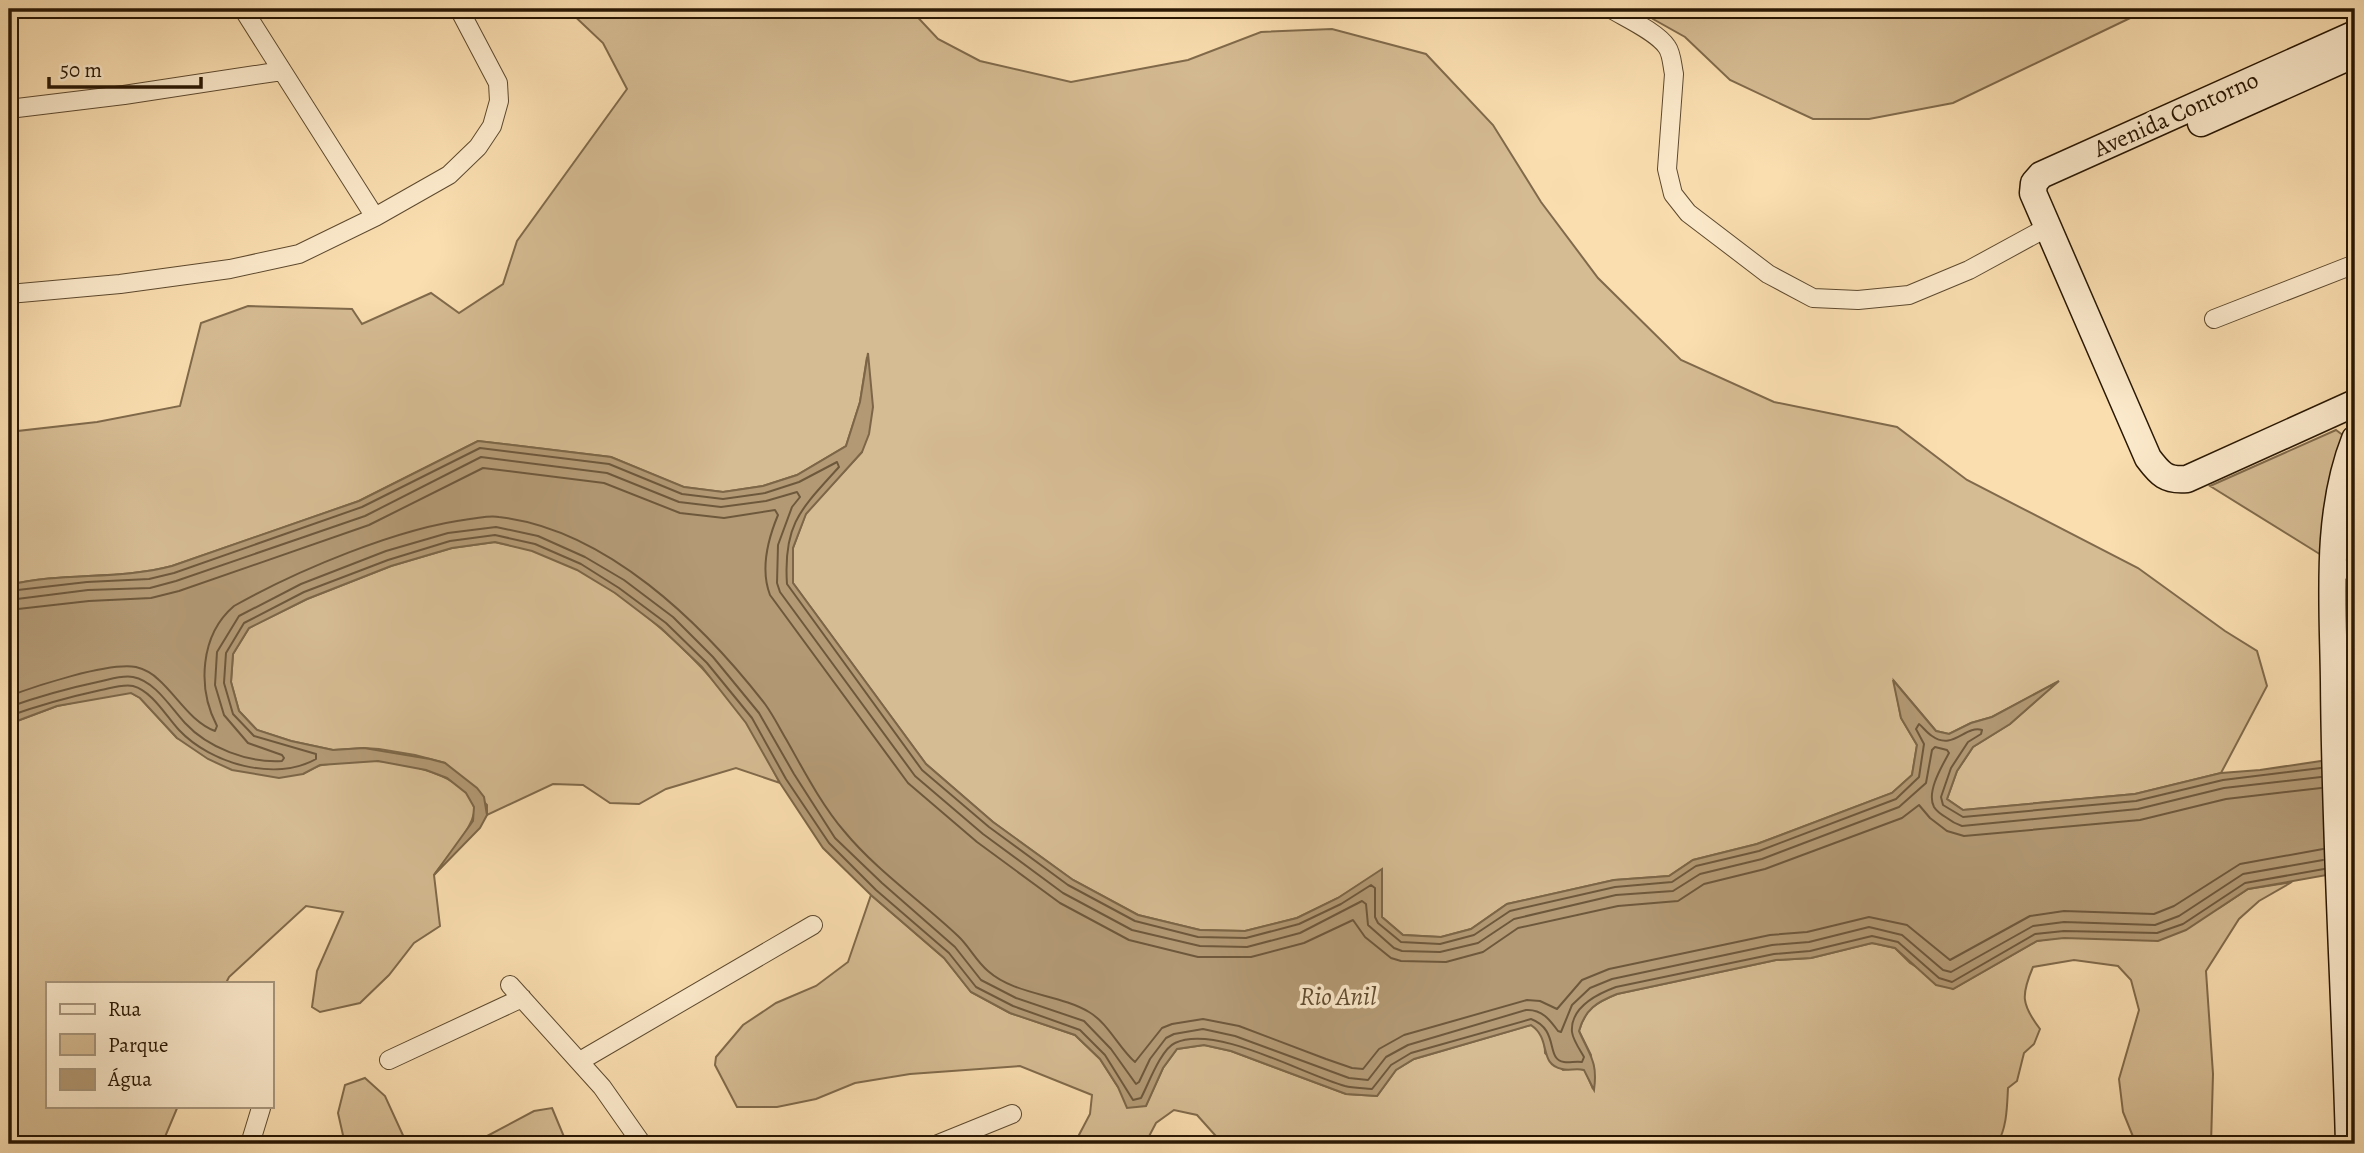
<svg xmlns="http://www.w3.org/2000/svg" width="2364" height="1153" viewBox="0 0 2364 1153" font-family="Alegreya,serif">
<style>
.green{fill:#d6bc93;stroke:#806a4b;stroke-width:2}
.water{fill:#b39a75;stroke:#7c6647;stroke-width:2}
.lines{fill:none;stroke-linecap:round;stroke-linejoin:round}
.shore{stroke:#6e583c;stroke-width:2}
.street-casing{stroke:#5d492e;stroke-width:20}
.secondary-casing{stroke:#291703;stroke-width:29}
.street{stroke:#fceacc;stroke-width:18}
.secondary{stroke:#fceacc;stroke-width:26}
.labels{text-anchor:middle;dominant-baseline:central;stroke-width:7;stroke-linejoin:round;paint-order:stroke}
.street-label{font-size:24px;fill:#291703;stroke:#fceacc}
.water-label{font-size:26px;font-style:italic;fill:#604b31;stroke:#fceacc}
</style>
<rect width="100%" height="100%" fill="#fadeb0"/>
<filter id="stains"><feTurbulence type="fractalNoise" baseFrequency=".00286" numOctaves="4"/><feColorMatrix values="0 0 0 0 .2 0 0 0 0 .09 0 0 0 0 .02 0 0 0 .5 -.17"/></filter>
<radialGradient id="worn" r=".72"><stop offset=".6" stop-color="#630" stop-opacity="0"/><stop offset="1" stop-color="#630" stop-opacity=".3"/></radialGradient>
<path class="green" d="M567,9h343l28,30 42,22 91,21 117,-22 73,-28 71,-3 94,25 67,71 48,77 57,76 83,82 93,42 123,25 70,53 171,88 87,63 32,20 10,35 -46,87 -86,21 -172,16 -16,-11 10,-28 16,-24 37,-23 46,-41 -64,34 -21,6 -22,11 -13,-3 -42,-50 7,37 16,27 -5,30 -20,18 -135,51 -64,16 -24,16 -55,4 -107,24 -36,25 -30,8 -38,-2 -21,-18v-47l-44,28 -41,20 -52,13 -45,-1 -62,-15 -65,-35 -80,-58 -67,-58 -133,-181v-35l13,-35 56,-61 5,-95 -7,45 -14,44 -49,29 -34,11 -40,6 -40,-5 -72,-30 -133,-16 -119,60 -187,65c-53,14 -110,6 -163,19v-153l88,-10 83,-16 21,-83 47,-17 104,3 10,15 69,-31 28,20 44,-29 14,-43 110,-152 -24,-46z
M1639,9h510l-196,94 -84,16h-56l-83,-39 -45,-43 -32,-18z
M2336,430l12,9 -22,119 -116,-72z
M495,542c12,3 25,5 37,8 80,25 166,104 214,172 13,19 23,41 34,61l-44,-15 -70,21 -27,15 -29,-1 -27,-18 -30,-1 -66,31v-10l-42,-42 -30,-8 -36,-6 -15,-1 -31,2 -42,-9 -34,-11 -18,-19 -8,-29 2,-28 16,-26 58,-29 84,-33 61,-18z
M121,693h10l9,5 37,40 126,36c6,-3 13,-8 19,-9 17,-3 37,-5 54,-4 27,0 91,15 98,46 4,16 -30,54 -40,68l6,51 -26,17 -25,32 -29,28 -40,9 -8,-5 5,-36 26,-59 -37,-6 -77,71 -3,6h-179v123h131l-16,38h-153v-420l48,-18z
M2292,882l-33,19 -20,18 -33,52 7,103 -2,70h-75l-13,-32 -4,-33 20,-69 -8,-30 -13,-14 -44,-6 -41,7c-12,28 -12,37 7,62l-6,15 -10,9 -7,28 -9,7c-1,19 -1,40 -11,56h-774l-26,-29 -23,-5 -18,13 -11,21h-59l-7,-9 11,-21 2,-19 -72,-29 -110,8 -55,9 -39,16 -39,8h-40l-22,-42 1,-8 27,-32 33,-22 40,-17 32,-24 23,-67 73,63 27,34 39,21 65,22 25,24 18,28 28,18 17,-37 14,-19 27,-4 27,6 115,43 31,2 19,-26 18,-11 117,-34c11,8 14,15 14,28l18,17 13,-2 9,2 8,19 -2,-34 -12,-24c6,-22 18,-29 38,-37l159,-34 35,-2 61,-15 23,5 15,15 43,26 84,-48 182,-33 29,-19z
M365,1078l20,18 22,48h-62l-7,-31 7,-28z
M552,1108l15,36h-95l62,-33z"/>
<path class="water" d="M868,353l5,54 -4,27 -7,18 -56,62 -13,34v35l133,181 67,58 80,58 65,35 62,15 45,1 52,-13 41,-20 44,-29v48l21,18 38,2 30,-8 36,-25 107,-24 55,-4 24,-16 64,-16 135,-51 20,-18 5,-30 -16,-27 -8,-38 43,51 13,3 22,-11 21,-6 67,-36 -49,43 -37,23 -16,24 -10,28 16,11 172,-16 86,-21 39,-3 95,-14v114l-107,19 -62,41 -28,11 -94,-3 -27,3 -84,48 -17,-4 -41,-37 -23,-5 -61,15 -35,2 -159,34c-20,8 -32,15 -38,37 11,25 19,31 15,59l-10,-20c-8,-2 -15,1 -22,-1 -24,-5 -10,-30 -31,-44l-117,34 -18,11 -19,26 -31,-2 -115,-43 -27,-6 -27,4 -14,19 -17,38 -19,2 -9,-21 -18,-28 -25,-24 -65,-22 -39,-21 -27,-34 -73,-63 -48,-47 -43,-65 -34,-60 -44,-56 -41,-39 -46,-35 -38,-23 -45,-19 -37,-9 -43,6 -61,18 -84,33 -58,29 -16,26 -2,28 8,29 18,19 34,11 42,9 31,-2 66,11 15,4 32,25 7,9 3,18 -7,13 -46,47 39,-54 1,-14 -8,-14 -19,-15 -21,-8 -48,-9 -58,4 -17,9 -24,4 -47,-8 -24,-11 -31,-21 -37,-40 -9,-5 -74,13 -48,18v-139c53,-13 110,-5 163,-19l187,-65 119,-60 133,16 73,30 39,5 40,-6 34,-11 49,-29 14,-44z"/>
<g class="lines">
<path class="shore" d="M9,591l78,-9 62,-3 25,-6 188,-66 118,-59 129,16 73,30 41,5 42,-6 34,-11 38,-20 2,5c-38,42 -56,57 -52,117l135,186 67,57 79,58 67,36 63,16 48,1 53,-14 42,-20 30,-19 4,3v29l3,6 23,19 39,2 34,-9 36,-24 105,-24 57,-5 24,-16 63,-15 137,-52 23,-22 5,-33 -8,-15 3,-5c4,3 8,9 13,12 21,15 33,-11 50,-6l-1,4 -13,8 -17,26 -10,29 2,8 20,12 173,-16 87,-21 98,-12
M9,600l79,-10 62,-2 26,-7 189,-65 116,-59 126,16 72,29 42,5 45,-6 31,-9 3,5 -8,10 -14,38 -1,38 3,9 135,184 68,58 80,59 69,37 68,16 47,1 53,-14 62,-32 4,3 2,21 26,23 8,3 38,1 38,-9 36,-24 102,-24 57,-4 27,-17 62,-15 137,-52 27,-24 6,-33 3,-3 12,3 2,3c-7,13 -23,39 -15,54 3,5 8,8 13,11 5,4 9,6 15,8l176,-17 86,-21 97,-11
M9,610l80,-9 62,-3 28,-7 190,-66 114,-57 121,15 76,30 44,5 51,-8 3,5c-10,24 -18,54 -8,80l138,188 69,59 83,61 69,37 69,17h53l53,-14 49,-23 12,17 26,21 10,3 45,1 37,-10 35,-24 100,-22 60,-5 26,-17 61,-15 137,-51 17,-13 11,13 17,13 17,5 176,-16 86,-21 95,-11
M9,696c27,-10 99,-34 127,-29 8,2 17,7 23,13 18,16 32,42 56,51l2,-5c-20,-38 -17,-91 17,-120 64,-36 164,-78 236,-87 10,-1 20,-4 29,-2 107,12 203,106 266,187 8,11 14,23 21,35 17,30 35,65 58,92 32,39 77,70 114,105 11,10 18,25 30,35 27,24 71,23 101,41 19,11 30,36 46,50l27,-34 10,-4 31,-5 36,7 87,33 26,9 11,1 16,-20 25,-14 123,-35 13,1 17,8 25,-29 27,-11 161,-34 37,-3 62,-15 38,8 43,35 80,-44 34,-5 90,3 20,-8 66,-42 83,-15
M9,707c31,-11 60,-19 93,-26 9,-2 21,-6 31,-4 22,4 38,31 52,46 23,25 63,40 97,38l2,-3 -2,-3 -34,-12 -24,-28 -9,-30 2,-33 22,-36 62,-32 85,-33 62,-18 48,-6 42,9 47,21 39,23 49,37 40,40 46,56 35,61 41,64 47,45 73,64 26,33 35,18 68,23 27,28 25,35 3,-2 11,-23 16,-21 8,-4 29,-5 32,7 114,42 19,2 18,-23 22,-12 118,-35c16,-1 24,10 32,21l3,1 11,-27 18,-17 22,-9 160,-34 37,-3 60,-15 33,8 41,35 8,2 82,-46 31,-4 91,3 24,-9 64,-42 80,-14
M9,716c31,-11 60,-19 92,-26 10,-2 22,-6 32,-4 19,5 33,30 46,44 32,34 96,52 137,29v-5l-62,-18 -21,-22 -9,-31 2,-30 18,-30 60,-31 84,-32 62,-19 45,-6 40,9 46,20 38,24 47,35 41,40 45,55 34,61 43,64 47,47 73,63 27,34 37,19 67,24 25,25 28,45 8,-2c7,-13 20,-49 34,-55 41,-19 127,31 170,43 8,2 18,2 27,3l19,-24 20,-12 120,-34c29,11 14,40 33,43 6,1 11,-1 18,0l2,-5c-4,-7 -11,-17 -12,-25 -2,-25 25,-38 44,-45l158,-33 36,-3 62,-15 26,6 41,36 13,4 83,-48 29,-3 93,2 26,-9 62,-41 79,-14"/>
<defs>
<path id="street" d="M243,9l132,208
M1611,9c15,9 46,23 56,38 5,7 5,18 7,27l-7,95 6,25 15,19 80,61 45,24 45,2 51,-5 60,-25 79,-43
M9,109l115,-14 158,-24
M9,294l111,-10 110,-15 69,-15 76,-37 74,-42 29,-28 14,-21 7,-25 -1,-18 -39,-74
M2214,319l141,-55
M2333,569l22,1
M510,985l92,102 40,57
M389,1060l133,-62
M580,1061l233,-136
M250,1144l11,-36
M938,1144l74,-30"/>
<path id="secondary" d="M2355,34l-314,141 -7,8 -1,10 115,265c12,16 18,23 39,21l168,-76
M2201,123l154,-69
M2349,1144c-4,-154 -14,-308 -15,-463 -1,-80 -9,-166 21,-242"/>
</defs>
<use href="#street" class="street-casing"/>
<use href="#secondary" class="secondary-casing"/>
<use href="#street" class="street"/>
<use href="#secondary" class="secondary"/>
</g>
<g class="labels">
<g class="street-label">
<text transform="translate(2176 114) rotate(-24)">Avenida Contorno</text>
</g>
<g class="water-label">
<text x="1338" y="996">Rio Anil</text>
</g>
</g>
<rect width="2364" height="1153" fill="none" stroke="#fadeb0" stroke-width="35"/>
<rect x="10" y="10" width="2343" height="1132" fill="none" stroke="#291703" stroke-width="3.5"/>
<rect x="18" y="18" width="2329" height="1118" fill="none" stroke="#291703" stroke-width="2"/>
<rect x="46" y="982" width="228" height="126" fill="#fceacc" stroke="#a8967c" stroke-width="2"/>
<rect x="60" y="1004" width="35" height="10" fill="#fceacc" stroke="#a8967c" stroke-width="2"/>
<text x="108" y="1016" font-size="21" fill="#291703">Rua</text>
<rect x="60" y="1034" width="35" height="21" fill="#d6bc93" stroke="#a8967c" stroke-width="2"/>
<text x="108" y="1052" font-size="21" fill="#291703">Parque</text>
<rect x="60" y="1069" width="35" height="21" fill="#b39a75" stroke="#a8967c" stroke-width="2"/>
<text x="108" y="1086" font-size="21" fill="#291703">Água</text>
<path d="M49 77v10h152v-10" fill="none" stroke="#291703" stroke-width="3.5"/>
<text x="60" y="77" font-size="21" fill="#291703" stroke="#fceacc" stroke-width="5" paint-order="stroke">50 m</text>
<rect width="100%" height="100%" filter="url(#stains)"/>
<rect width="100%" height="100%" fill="url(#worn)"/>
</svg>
